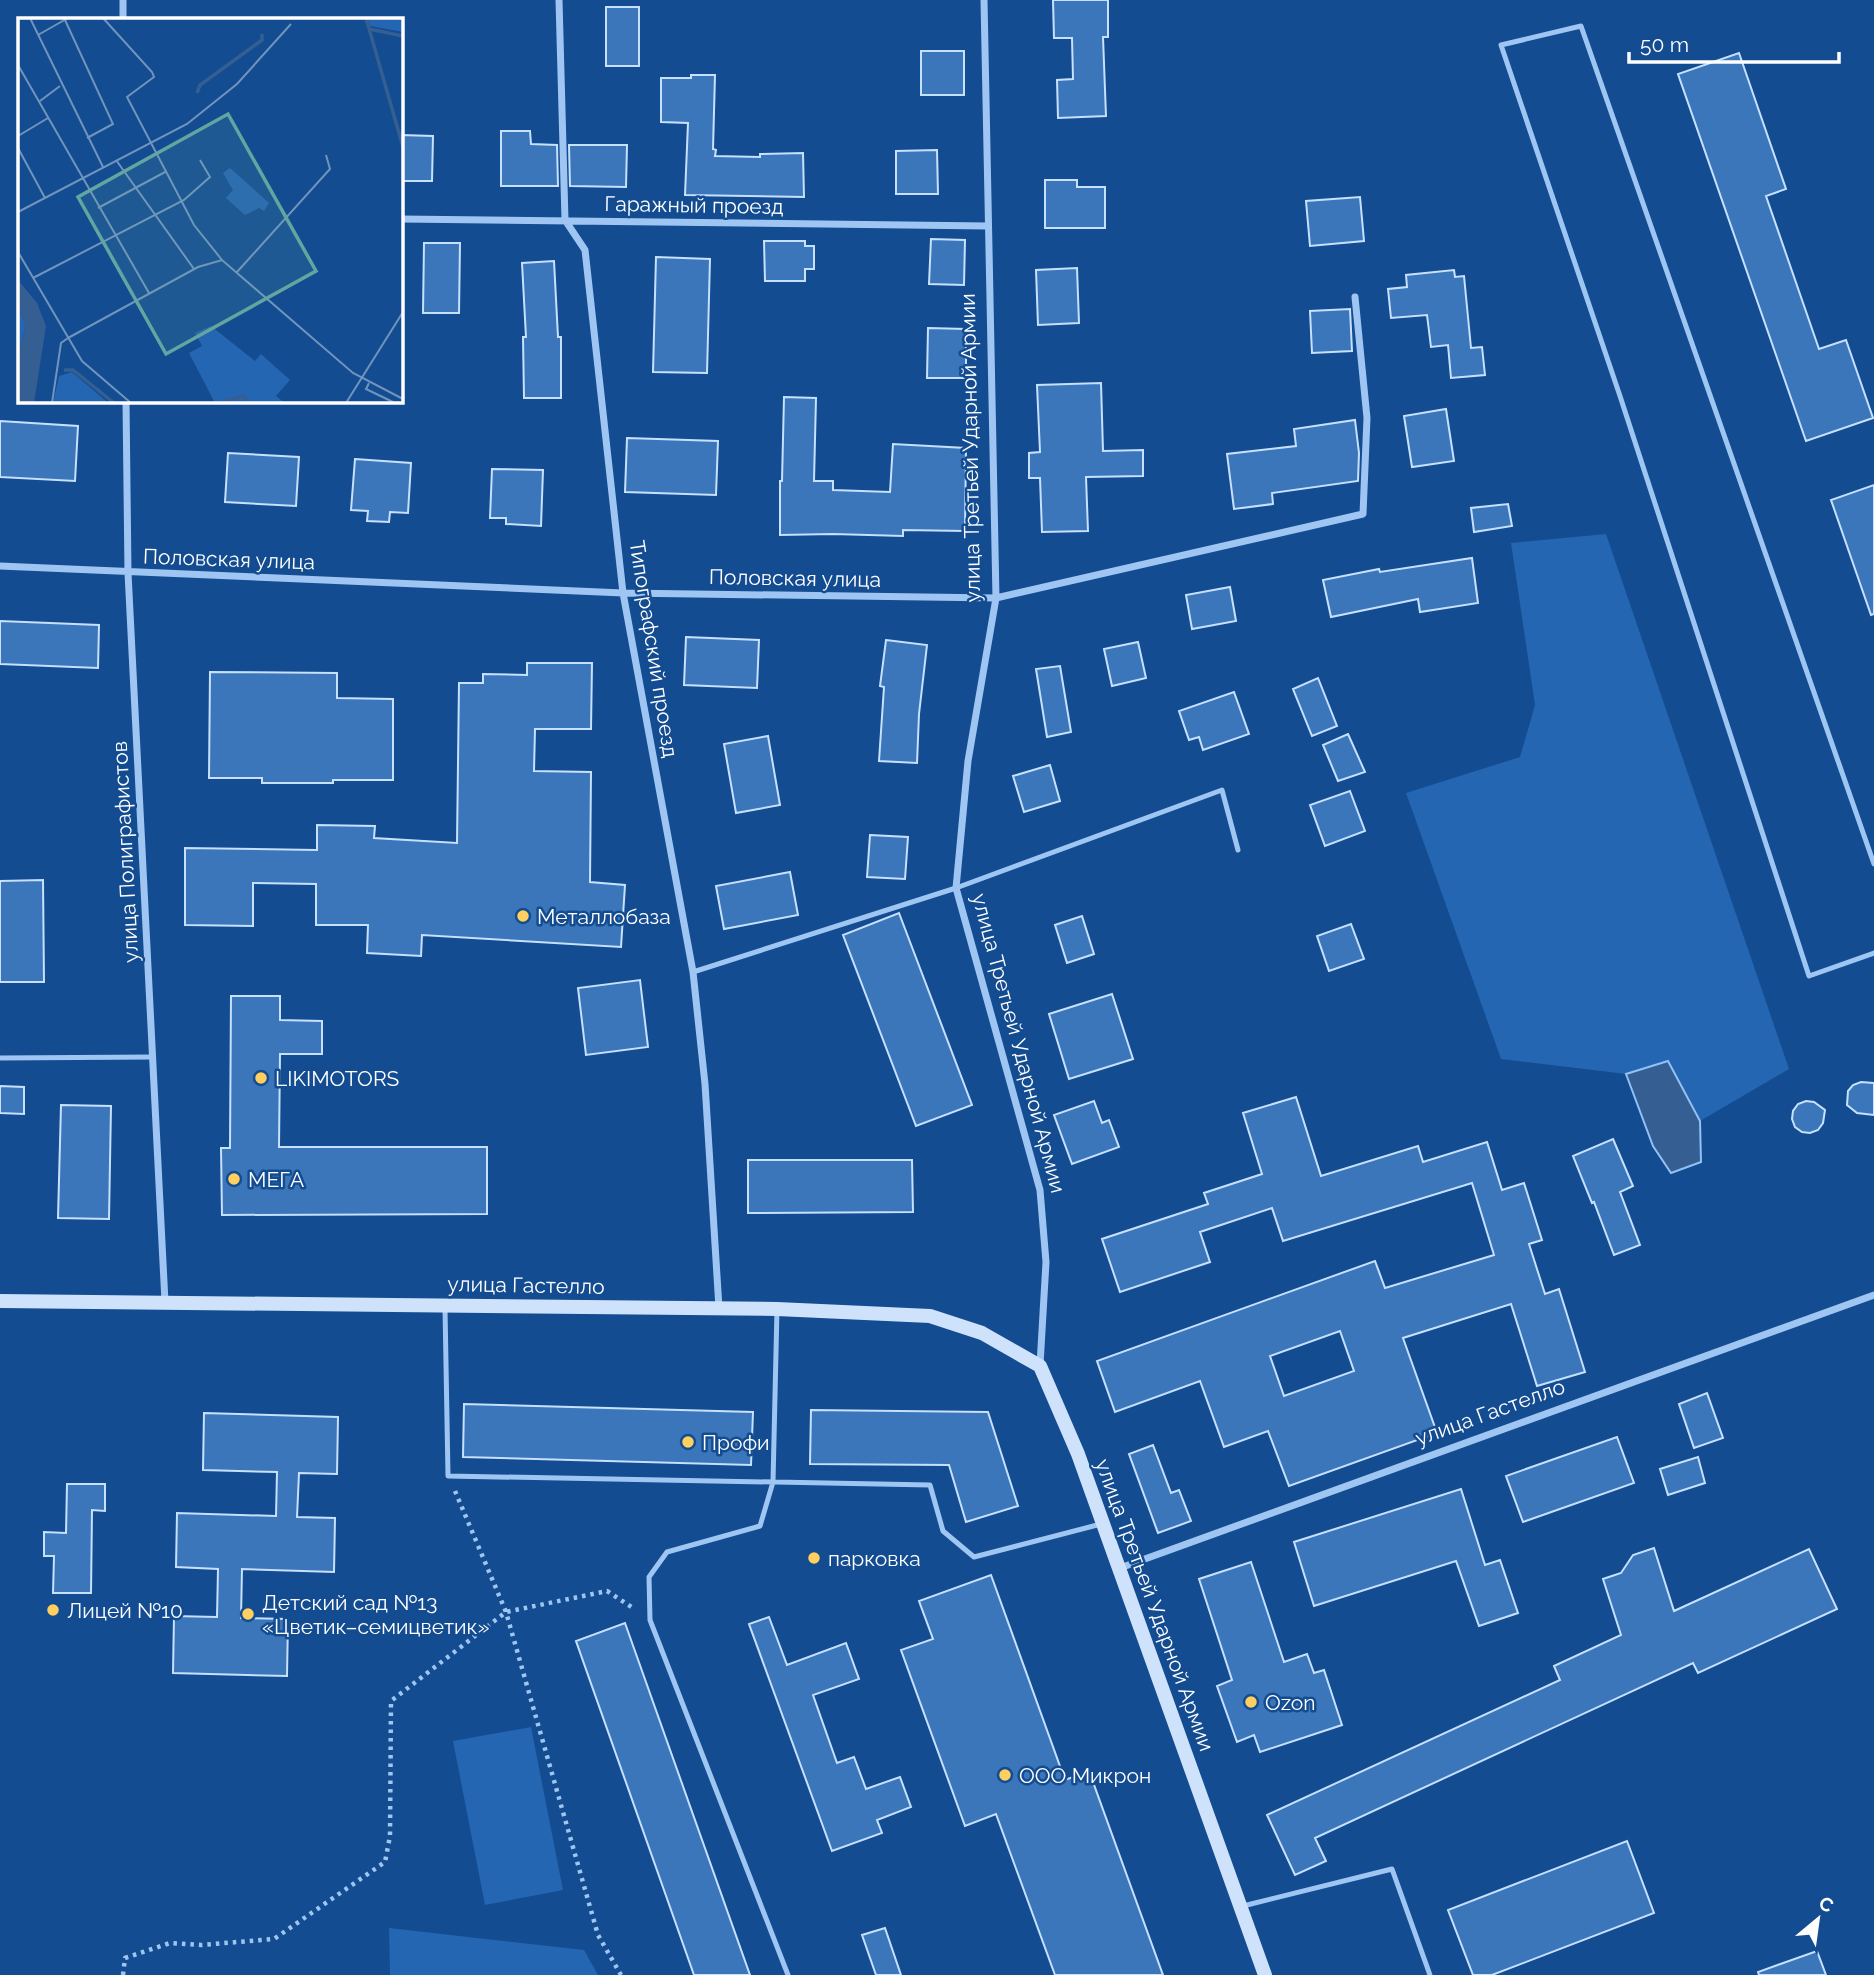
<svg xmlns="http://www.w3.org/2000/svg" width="1874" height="1975" viewBox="0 0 1874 1975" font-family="Raleway,sans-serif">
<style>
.green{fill:#2466b1}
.water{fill:#355f92;stroke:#91c1f5;stroke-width:2}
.building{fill:#3b76ba;stroke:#c6e0fd;stroke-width:2;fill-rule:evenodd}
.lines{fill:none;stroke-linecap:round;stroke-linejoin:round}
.path{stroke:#9fc6f2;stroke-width:4.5;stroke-dasharray:3.5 5;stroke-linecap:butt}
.lane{stroke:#9fc6f2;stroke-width:5}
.street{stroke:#9fc6f2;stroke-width:7}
.secondary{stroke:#cee2fc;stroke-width:14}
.poi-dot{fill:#ffcf60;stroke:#134c91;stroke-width:2.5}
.labels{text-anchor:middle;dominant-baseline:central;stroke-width:5;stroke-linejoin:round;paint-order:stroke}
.street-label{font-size:21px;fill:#fff;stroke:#134c91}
.poi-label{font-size:21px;fill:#fff;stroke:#134c91;text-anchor:start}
.inset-river{fill:none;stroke:#355f92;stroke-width:3.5}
.inset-road{fill:none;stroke:#7194bd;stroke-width:2}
.view{fill:#63a6a1;fill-opacity:0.15;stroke:#63a6a1;stroke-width:3.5}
.inset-edge{fill:none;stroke:#fff;stroke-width:3.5}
</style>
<rect width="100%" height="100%" fill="#134c91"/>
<path class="green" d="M1606,534l183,535 -89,52 -32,-60 -42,13 -125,-15 -95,-266 114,-36 15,-52 -24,-162z
M531,1727l32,163 -78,15 -32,-164z
M389,1928l195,22 14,25h-208z"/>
<path class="water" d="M1668,1061l32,60 1,41 -30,11 -18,-27 -27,-72z"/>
<path class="building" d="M1053,0h55v37h-5l3,79 -48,2 -1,-38 16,-1 -1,-41h-18z
M606,7h33v59h-33z
M921,51h43v44h-43z
M1739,53l47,136 -20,7 53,153 27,-9 27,78 -67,23 -128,-367z
M691,75h24l-2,74 3,1 -1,6 45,1v-3l43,-1 1,44 -119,-2 3,-72 -27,-1v-44h30z
M501,131h29l1,13 26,1 1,41h-57z
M401,135l32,1 -1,45h-31z
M569,145h58l-1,42 -56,-1z
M937,150l1,44h-42v-43z
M1045,180h32v7h28v41h-60z
M1360,197l4,44 -54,5 -4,-45z
M931,239l34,1 -1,45 -35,-1z
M764,241h41v5h9v23h-9v12h-40z
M424,243h36l-1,70h-36z
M656,257l54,2 -3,114 -54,-1z
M554,261l4,76h3v61h-37l-1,-61h3l-4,-74z
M1077,268l2,55 -41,2 -2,-55z
M1454,270l1,7 9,-1 7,72 11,-1 3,28 -34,3 -3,-33 -17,2 -4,-32 -36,3 -3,-29 19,-2 -1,-12z
M1350,309l2,42 -40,2 -2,-42z
M928,328l38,1v49h-39z
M1101,383l2,68 40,-1v26l-57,1 2,54 -46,1 -2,-54h-11v-25l11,-1 -3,-67z
M784,397l32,1 -2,83h19v9l57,2 3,-48 73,4 -1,83 -62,-1v6l-70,-2 -53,1v-54h2z
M1446,409l8,52 -42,6 -8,-51z
M1355,420l4,33 -1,28 -86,12 1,11 -39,5 -7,-55 69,-8 -2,-17z
M0,421l78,5 -3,55 -75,-4z
M627,438l91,3 -2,54 -91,-3z
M228,453l71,4 -3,49 -71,-4z
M355,459l56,4 -3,50 -18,-1 -1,10 -22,-1 1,-10 -17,-1z
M492,469l51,1 -2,56 -35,-2v-6h-16z
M1874,485v129l-3,1 -40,-115z
M1508,504l4,22 -38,6 -3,-24z
M1472,558l6,45 -58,9 -2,-13 -87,18 -8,-37 56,-11 1,3z
M1230,587l6,34 -44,8 -6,-34z
M0,621l99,4 -1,43 -98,-4z
M686,637l73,3 -2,48 -73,-3z
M886,640l41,5 -8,69 -2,49 -38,-2 5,-74 -4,-1z
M1138,642l8,36 -34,8 -8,-37z
M527,663h65l-1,66h-56l-1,42 57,1 -1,110 35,3 -4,62 -199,-12 -1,21 -54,-3 1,-28h-52v-41l-63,-1v43l-68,-1v-77l132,2v-25l58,1 -1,12 83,5 2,-160h24v-9l44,1z
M1060,666l11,66 -24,5 -11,-68z
M210,672l127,1v25l56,1v81h-60v3h-71v-5h-53z
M1318,678l19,48 -25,10 -19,-47z
M1234,692l15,42 -46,16 -4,-13 -10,3 -10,-29z
M1348,734l17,38 -27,9 -15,-36z
M768,736l12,69 -44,8 -12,-69z
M1050,765l10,36 -36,11 -11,-36z
M1350,791l15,40 -40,15 -15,-41z
M870,835l38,2 -3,42 -38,-2z
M790,872l8,43 -74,14 -8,-43z
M43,880l1,102h-44v-101z
M899,913l73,192 -56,21 -73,-191z
M1082,916l12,38 -27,9 -12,-38z
M1351,924l13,35 -35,12 -12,-35z
M640,980l8,67 -62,8 -8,-67z
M1112,994l21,65 -64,20 -20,-65z
M231,996h49v24l42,1v33h-42l-1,93h208v67l-265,1 -1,-67h9z
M1861,1082l13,1v32l-17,-2 -10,-8 1,-14 5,-6z
M0,1086l24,1v27l-24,-1z
M1296,1097l25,79 97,-30 5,16 64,-20 15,48 22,-7 18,57 -13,4 16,50 14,-5 26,83 -48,14 -26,-82 -108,34 34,95 -148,53 -21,-55 -44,16 -24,-66 -85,31 -18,-51 278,-100 10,27 109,-33 -22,-72 -189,58 -11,-33 -72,24 10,30 -90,30 -18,-53 106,-35 -4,-11 58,-19 -19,-61zM1340,1331l14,40 -70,25 -14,-40z
M1094,1101l8,22 7,-3 10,27 -47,17 -18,-49z
M1806,1101l8,1 11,8 -2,13 -5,7 -8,3 -8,-1 -7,-5 -3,-8 1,-8 5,-7z
M61,1105l50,1 -2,113 -51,-1z
M1613,1139l20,47 -13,6 20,53 -26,10 -20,-53 -2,1 -19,-47z
M748,1160h164l1,52 -165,1z
M1707,1393l16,45 -29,10 -15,-44z
M464,1404l289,8 -2,53 -288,-8z
M811,1410l177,2 30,94 -52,16 -17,-57 -139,-1z
M204,1413l134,4 -1,57 -38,-1 -2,44 38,1 -1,54 -92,-3 -1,49 47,1 -1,57 -114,-3 1,-57 43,1 1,-48 -42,-2 1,-54 99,3 1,-44 -74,-2z
M1617,1437l17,46 -111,39 -17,-46z
M1153,1445l18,48 8,-3 12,31 -33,12 -29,-79z
M1698,1457l7,26 -37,12 -8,-26z
M67,1484h38v27l-13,-1 -1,83h-38l1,-37h-10v-24l22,1z
M1461,1489l24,76 15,-5 18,53 -39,13 -23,-65 -142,45 -20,-64z
M1654,1548l20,63 135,-62 28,60 -139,64 -5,-10 -378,175 11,23 -31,14 -28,-60 293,-135 -6,-14 67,-31 -18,-56 18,-6 12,-18z
M1251,1562l33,100 23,-8 7,19 10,-3 18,55 -82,27 -6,-17 -17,7 -20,-56 15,-6 -33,-101z
M991,1575l74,205 24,-9 74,204h-108l-59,-161 -31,12 -64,-176 32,-11 -14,-38z
M769,1617l18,48 59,-22 13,36 -46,16 24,68 17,-6 12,32 34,-12 11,30 -34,13 5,13 -50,18 -83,-227z
M625,1623l125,352h-56l-118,-334z
M1627,1841l27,72 -162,62h-19l-25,-65z
M885,1928l16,47h-25l-14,-40z
M1817,1951l9,24h-67l-1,-3z"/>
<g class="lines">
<path class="path" d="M455,1491l51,121 92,323 23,40
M123,1975l2,-17 45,-15 31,2 73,-6 111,-77 5,-26 1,-135 115,-89 101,-21 26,17"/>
<path class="lane" d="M1874,864l-293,-838 -80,19 119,351 189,580 65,-23
M693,972l263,-84 266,-98 16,60
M0,1058l153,-1
M445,1308l3,168 482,9 13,46 31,26 127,-33
M777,1309l-4,173 -13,44 -93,26 -18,25 1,43 138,355
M1243,1906l149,-37 38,106"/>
<path class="street" d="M123,0v19
M559,0l6,220 20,30 38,343 70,379 12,112 14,224
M984,0l12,598 -28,163 -12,127 84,302 6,72 -6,103
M401,219l587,7
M126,401l2,172 37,729
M0,566l623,27 373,5 367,-84 4,-96 -12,-121
M1120,1568l754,-273"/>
<path class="secondary" d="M0,1301l777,8 153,7 52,17 58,33 38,88 187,521"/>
</g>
<g class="poi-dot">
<circle cx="523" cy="916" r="7"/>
<circle cx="261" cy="1078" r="7"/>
<circle cx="234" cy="1179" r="7"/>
<circle cx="688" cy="1442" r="7"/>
<circle cx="814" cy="1558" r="7"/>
<circle cx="53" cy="1610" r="7"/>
<circle cx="248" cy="1614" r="7"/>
<circle cx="1251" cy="1702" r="7"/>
<circle cx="1005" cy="1775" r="7"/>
</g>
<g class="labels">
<g class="street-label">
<text transform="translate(694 205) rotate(1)">Гаражный проезд</text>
<text transform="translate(970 448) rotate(-91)">улица Третьей Ударной Армии</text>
<text transform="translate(229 559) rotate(2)">Половская улица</text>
<text transform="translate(795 578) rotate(1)">Половская улица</text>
<text transform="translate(654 649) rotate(81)">Типографский проезд</text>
<text transform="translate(125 852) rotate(-93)">улица Полиграфистов</text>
<text transform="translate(1019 1043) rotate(75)">улица Третьей Ударной Армии</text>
<text transform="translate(526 1285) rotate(1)">улица Гастелло</text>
<text transform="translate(1490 1412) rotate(-20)">улица Гастелло</text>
<text transform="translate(1155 1605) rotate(70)">улица Третьей Ударной Армии</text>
</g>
<g class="poi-label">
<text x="537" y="916">Металлобаза</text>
<text x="275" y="1078">LIKIMOTORS</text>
<text x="248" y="1179">МЕГА</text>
<text x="702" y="1442">Профи</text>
<text x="828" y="1558">парковка</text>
<text x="262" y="1602">Детский сад №13<tspan x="262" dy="24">«Цветик–семицветик»</tspan></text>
<text x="67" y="1610">Лицей №10</text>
<text x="1265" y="1702">Ozon</text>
<text x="1019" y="1775">ООО Микрон</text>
</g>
</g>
<g transform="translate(18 18)">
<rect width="385" height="385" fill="#134c91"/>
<path d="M350,0h35v14l-33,-6zM212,150l39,35 -5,8 -5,-3 -14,7 -19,-17 7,-8 -10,-17zM0,291l8,16 -8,32zM193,308l44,35 6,-7 29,26 -14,16 9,7h-70l-26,-50 13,-7 -7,-13zM54,354l33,28 2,3h-54l6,-27z" fill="#2466b1"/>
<path d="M0,262l19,23 9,23 -12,77h-16v-46l8,-32 -8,-16z" fill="#355f92"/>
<path class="inset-river" d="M348,0l37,129M351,11l34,7M179,75l3,-8 62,-45v-6M46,352h9l41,33M201,385l24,-7 7,7"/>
<path class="inset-road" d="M12,0l73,149M85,0l49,54 2,5 -27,20 67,128 28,35M47,2l48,104 -26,14M20,17l30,-17M0,47l131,228M22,83l20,-15M0,118l30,-18M0,130l27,50M98,142l78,109M80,190l69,-37M0,194l169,-88 50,-40 54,-60M0,234l64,109 49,42M219,254l93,-103 -4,-14M15,260l151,-78 26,-23 -10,-17M50,320l130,-71 24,-7 131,113 50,26M351,365l-3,6 29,14M34,385l9,-60 7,-5M328,385l57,-91"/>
<path class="view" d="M210,96l88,157 -150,83 -88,-157z"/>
<rect width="385" height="385" class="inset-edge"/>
</g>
<g transform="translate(1818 1919) rotate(29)" stroke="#134c91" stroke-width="5" paint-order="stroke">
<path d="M0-5L12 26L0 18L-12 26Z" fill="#ffffff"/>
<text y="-10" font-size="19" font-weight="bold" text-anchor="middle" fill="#ffffff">С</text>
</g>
<path d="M1629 52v10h210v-10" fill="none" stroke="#ffffff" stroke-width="3.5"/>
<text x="1640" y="52" font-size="21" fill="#ffffff" stroke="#134c91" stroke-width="5" paint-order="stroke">50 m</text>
</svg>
